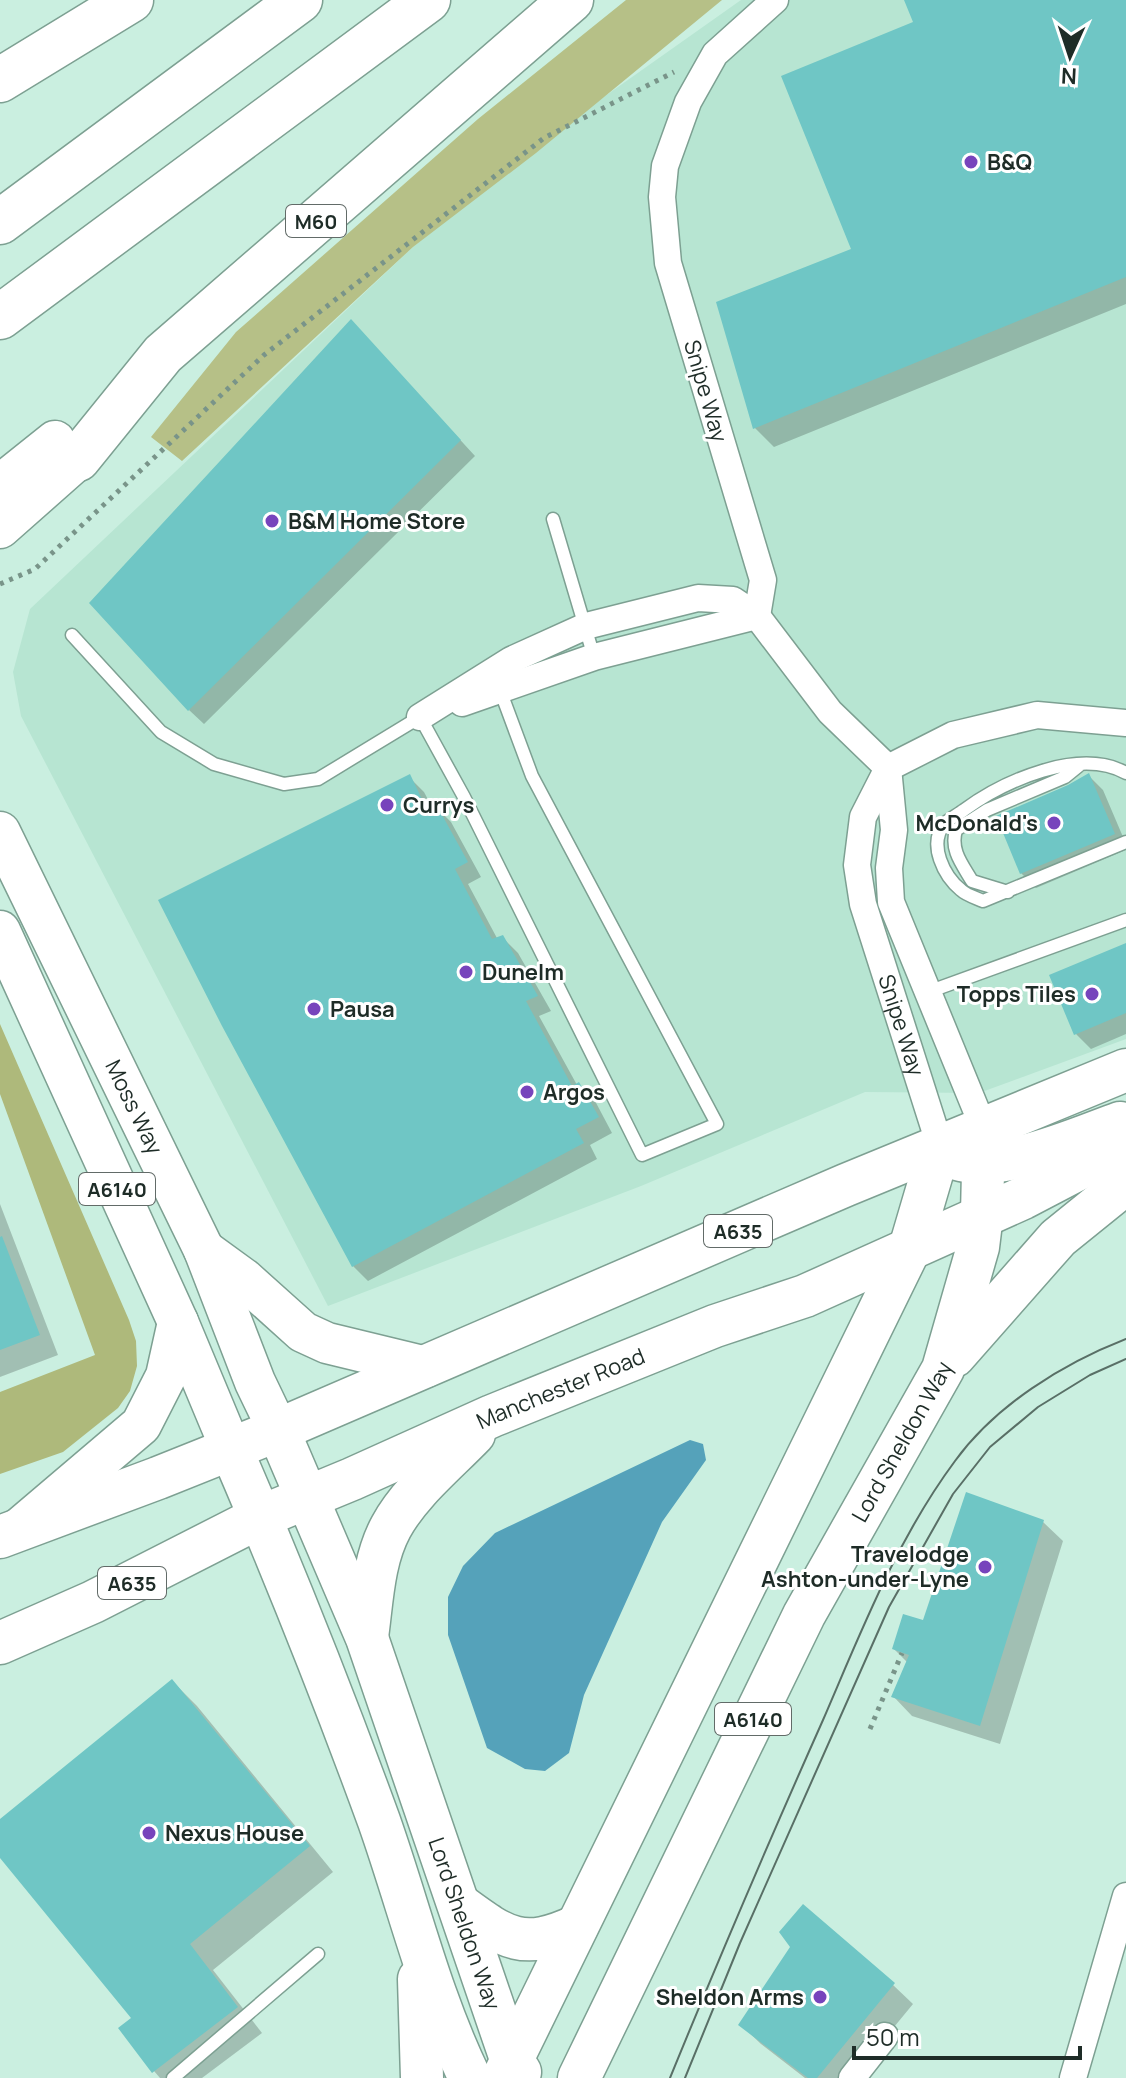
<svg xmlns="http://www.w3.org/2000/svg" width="1126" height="2078" viewBox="0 0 1126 2078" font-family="Manrope,sans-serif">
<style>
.built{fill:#b7e5d2}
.green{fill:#b6c087}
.forest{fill:#aeb97b}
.water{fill:#55a2ba}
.shadow{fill:#0003}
.building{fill:#6fc6c5}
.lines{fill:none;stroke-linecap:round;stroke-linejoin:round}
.service-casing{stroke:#7da092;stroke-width:15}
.minor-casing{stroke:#7da092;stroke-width:29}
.primary-casing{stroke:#7da092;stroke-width:43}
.trunk-casing{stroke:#7da092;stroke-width:45}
.motorway-casing{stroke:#7da092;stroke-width:47}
.path{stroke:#799489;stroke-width:5;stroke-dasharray:4 6;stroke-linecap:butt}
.service{stroke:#fff;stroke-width:12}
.minor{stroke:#fff;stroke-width:26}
.primary{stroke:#fff;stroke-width:40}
.trunk{stroke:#fff;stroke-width:42}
.motorway{stroke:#fff;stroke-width:44}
.tram{stroke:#596f66;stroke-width:2}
.poi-dot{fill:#7744bc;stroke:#fff;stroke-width:3}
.labels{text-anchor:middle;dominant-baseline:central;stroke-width:6;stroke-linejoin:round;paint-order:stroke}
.shield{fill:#fff;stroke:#626b68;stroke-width:2}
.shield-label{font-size:20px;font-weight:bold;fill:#1e2c27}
.poi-label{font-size:22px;font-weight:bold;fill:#1e2c27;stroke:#fff;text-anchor:start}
.street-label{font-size:22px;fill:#1e2c27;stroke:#fff}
</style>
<rect width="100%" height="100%" fill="#caefe0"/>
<path class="built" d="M741,0h385v1039l-147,54 -114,-1 -224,94 -313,120 -307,-590 -8,-44 17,-63 383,-362 137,-112z"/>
<path class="green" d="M626,0h96l-186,153 -123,94 -231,214 -31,-24 85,-105 242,-213z"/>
<path class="forest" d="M0,1024l129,296 7,21 1,25 -7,25 -12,17 -55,44 -63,22v-82l95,-37 -95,-261z"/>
<path class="water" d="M690,1440l13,4 3,16 -44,62 -78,173 -15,58 -24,18 -20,-2 -38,-21 -39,-113v-38l15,-31 32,-33z"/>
<path class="shadow" d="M906,0h220v304l-352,143 -20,-20 100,-177 62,-227z
M365,336l110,120 -271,268 -15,-14z
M1089,776l14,14 23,54v6l-90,38 -15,-15z
M409,777l15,15 9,17 3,-2 15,15 30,55 -13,7 30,56 5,-2 15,15 33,58 -12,5 38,69 2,-1 15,15 18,34 -22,12 7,14 -229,122 -15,-15z
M1126,945v89l-35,15 -15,-15z
M0,1204l58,151 -58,22z
M1043,1522l20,19 -63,203 -88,-28 -19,-20 15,-33 -14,-14z
M172,1681l25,25 136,166 -120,98 49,63 -60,45h-42l-6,-7 -20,-52 -134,-164v-33z
M893,1985l20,19 -61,74h-47l-44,-34 -20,-19z"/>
<path class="building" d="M904,0h222v277l-373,152 -37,-127 135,-53 -70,-173 132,-54z
M351,319l110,121 -273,271 -99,-108z
M1089,773l26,61 -95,40 -24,-58 72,-31z
M410,774l17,36 9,-6 32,58 -13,7 37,70 11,-4 35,61 -12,5 46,85 7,-4 20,35 -23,12 8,14 -232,124 -130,-241 -64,-126z
M1126,943v70l-52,22 -25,-60z
M2,1236l38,99 -40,15v-113z
M966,1492l78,28 -64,206 -89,-29 18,-42 -17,-6 11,-35 20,6z
M172,1679l138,167 -120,98 48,63 -86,66 -34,-45 13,-10 -131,-160v-39z
M803,1904l92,79 -78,95h-9l-70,-53 52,-78 -11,-15z"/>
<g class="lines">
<defs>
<path id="service" d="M553,519l41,138
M72,635l89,97 53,32 70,20 34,-5 102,-62 44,80 178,358 75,-31 -185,-348 -32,-86
M1126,773c-47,-26 -122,8 -162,37 -5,4 -15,9 -20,14 -16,21 0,52 17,66 5,5 15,8 22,11l143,-59
M1008,892l-36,-11c-10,-17 -22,-31 -16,-51l31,-20 78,-33 16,-13
M928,992l198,-72
M173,2078l145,-124"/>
<g id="minor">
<path d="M757,616l6,-36 -95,-317 -6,-66 3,-31 23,-64 27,-48 60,-54"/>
<path d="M462,703l132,-46 163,-41"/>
<path d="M420,717l91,-57 75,-34 112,-28 35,2 24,16 73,96 58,56 6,62 -5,38 2,34 93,227"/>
<path id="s1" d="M888,768l-25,49 -6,48 6,39 77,242"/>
<path d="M888,768l65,-33 84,-20 89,8"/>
<path d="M852,2078l33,-42"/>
<path d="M1073,2078l53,-182"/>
</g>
<g id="primary">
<path d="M0,485l55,-44"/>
<path d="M0,528l78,-69"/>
<path id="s2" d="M0,832l204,418 51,132 23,48"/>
<path d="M0,931l178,391 53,127"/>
<path d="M204,1250l40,29 59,53 24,11 99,24"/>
<path d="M21,1527l120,-102 25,-49 12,-54"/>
</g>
<g id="trunk">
<path d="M957,1159c44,14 121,-21 163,-36"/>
<path d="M954,1356l104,-118 68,-55"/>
<path id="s3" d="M278,1430l89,208 144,421 9,13"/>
<path d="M231,1449c53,123 102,246 148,372 30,85 51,175 91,257"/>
<path d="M0,1537l158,-59 120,-48 568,-245 280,-115"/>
<path d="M367,1637c5,-36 6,-77 24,-110 19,-35 55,-64 83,-93"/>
<path id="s4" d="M0,1643l93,-41 167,-85 92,-38 140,-63 223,-90 90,-30 218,-98 103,-54"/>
<path d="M461,1906c45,33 62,45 116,20"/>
<path d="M419,1979l3,99"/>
<path d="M503,2078l407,-830 30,-102"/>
<path id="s5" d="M579,2078l225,-463 139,-246 35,-122 4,-33 2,-85"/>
</g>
<path id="motorway" d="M0,80l131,-80
M0,222l300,-222
M0,317l428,-317
M78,459l85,-105 408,-354"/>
</defs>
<use href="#service" class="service-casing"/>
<use href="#minor" class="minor-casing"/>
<use href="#primary" class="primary-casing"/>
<use href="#trunk" class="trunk-casing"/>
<use href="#motorway" class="motorway-casing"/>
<path class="path" d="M0,584l35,-15 229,-214 280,-217 130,-66
M870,1729l32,-76"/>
<use href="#service" class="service"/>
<use href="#minor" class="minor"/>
<use href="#primary" class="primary"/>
<use href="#trunk" class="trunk"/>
<use href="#motorway" class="motorway"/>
<path class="tram" d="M670,2078c49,-120 100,-239 153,-358 38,-88 74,-181 132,-259 41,-56 107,-97 171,-122
M685,2078l55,-135 149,-336 64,-113 37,-47 48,-40 52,-32 36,-16"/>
</g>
<g class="poi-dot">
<circle cx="971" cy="162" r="8"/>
<circle cx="272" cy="521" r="8"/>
<circle cx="387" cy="805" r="8"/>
<circle cx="1054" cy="823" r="8"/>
<circle cx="466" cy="972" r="8"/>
<circle cx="1092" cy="994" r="8"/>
<circle cx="314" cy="1009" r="8"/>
<circle cx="527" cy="1092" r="8"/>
<circle cx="985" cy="1567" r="8"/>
<circle cx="149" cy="1833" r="8"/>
<circle cx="820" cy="1997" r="8"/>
</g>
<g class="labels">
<g class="shield">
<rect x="286" y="205" width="60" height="32" rx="6"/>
<rect x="79" y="1173" width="76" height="32" rx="6"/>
<rect x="704" y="1215" width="68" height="32" rx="6"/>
<rect x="98" y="1567" width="68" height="32" rx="6"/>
<rect x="715" y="1703" width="76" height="32" rx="6"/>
</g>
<g class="shield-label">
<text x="316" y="221">M60</text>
<text x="117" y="1189">A6140</text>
<text x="738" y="1231">A635</text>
<text x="132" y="1583">A635</text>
<text x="753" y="1719">A6140</text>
</g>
<g class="poi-label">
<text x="987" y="162">B&amp;Q</text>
<text x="288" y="521">B&amp;M Home Store</text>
<text x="403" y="805">Currys</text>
<text x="1038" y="823" text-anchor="end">McDonald's</text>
<text x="482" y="972">Dunelm</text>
<text x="1076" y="994" text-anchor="end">Topps Tiles</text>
<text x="330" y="1009">Pausa</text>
<text x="543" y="1092">Argos</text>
<text x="969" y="1554" text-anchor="end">Travelodge<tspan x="969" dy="25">Ashton-under-Lyne</tspan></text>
<text x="165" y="1833">Nexus House</text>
<text x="804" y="1997" text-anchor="end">Sheldon Arms</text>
</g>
<g class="street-label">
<text transform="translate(706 391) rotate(74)">Snipe Way</text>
<text stroke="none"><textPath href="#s1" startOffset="270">Snipe Way</textPath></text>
<text stroke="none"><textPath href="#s2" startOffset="306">Moss Way</textPath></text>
<text stroke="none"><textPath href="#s4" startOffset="616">Manchester Road</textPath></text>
<text stroke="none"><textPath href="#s5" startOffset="714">Lord Sheldon Way</textPath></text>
<text stroke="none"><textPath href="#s3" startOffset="528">Lord Sheldon Way</textPath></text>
</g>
</g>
<g transform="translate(1070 56) rotate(183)" stroke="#ffffff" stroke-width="6" paint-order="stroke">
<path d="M0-6L14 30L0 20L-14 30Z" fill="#1e2c27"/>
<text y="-12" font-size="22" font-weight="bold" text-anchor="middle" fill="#1e2c27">N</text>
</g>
<path d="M854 2046v12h226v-12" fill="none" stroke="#1e2c27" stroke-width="4"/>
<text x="866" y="2046" font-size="24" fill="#1e2c27" stroke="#ffffff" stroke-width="6" paint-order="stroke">50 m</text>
</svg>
